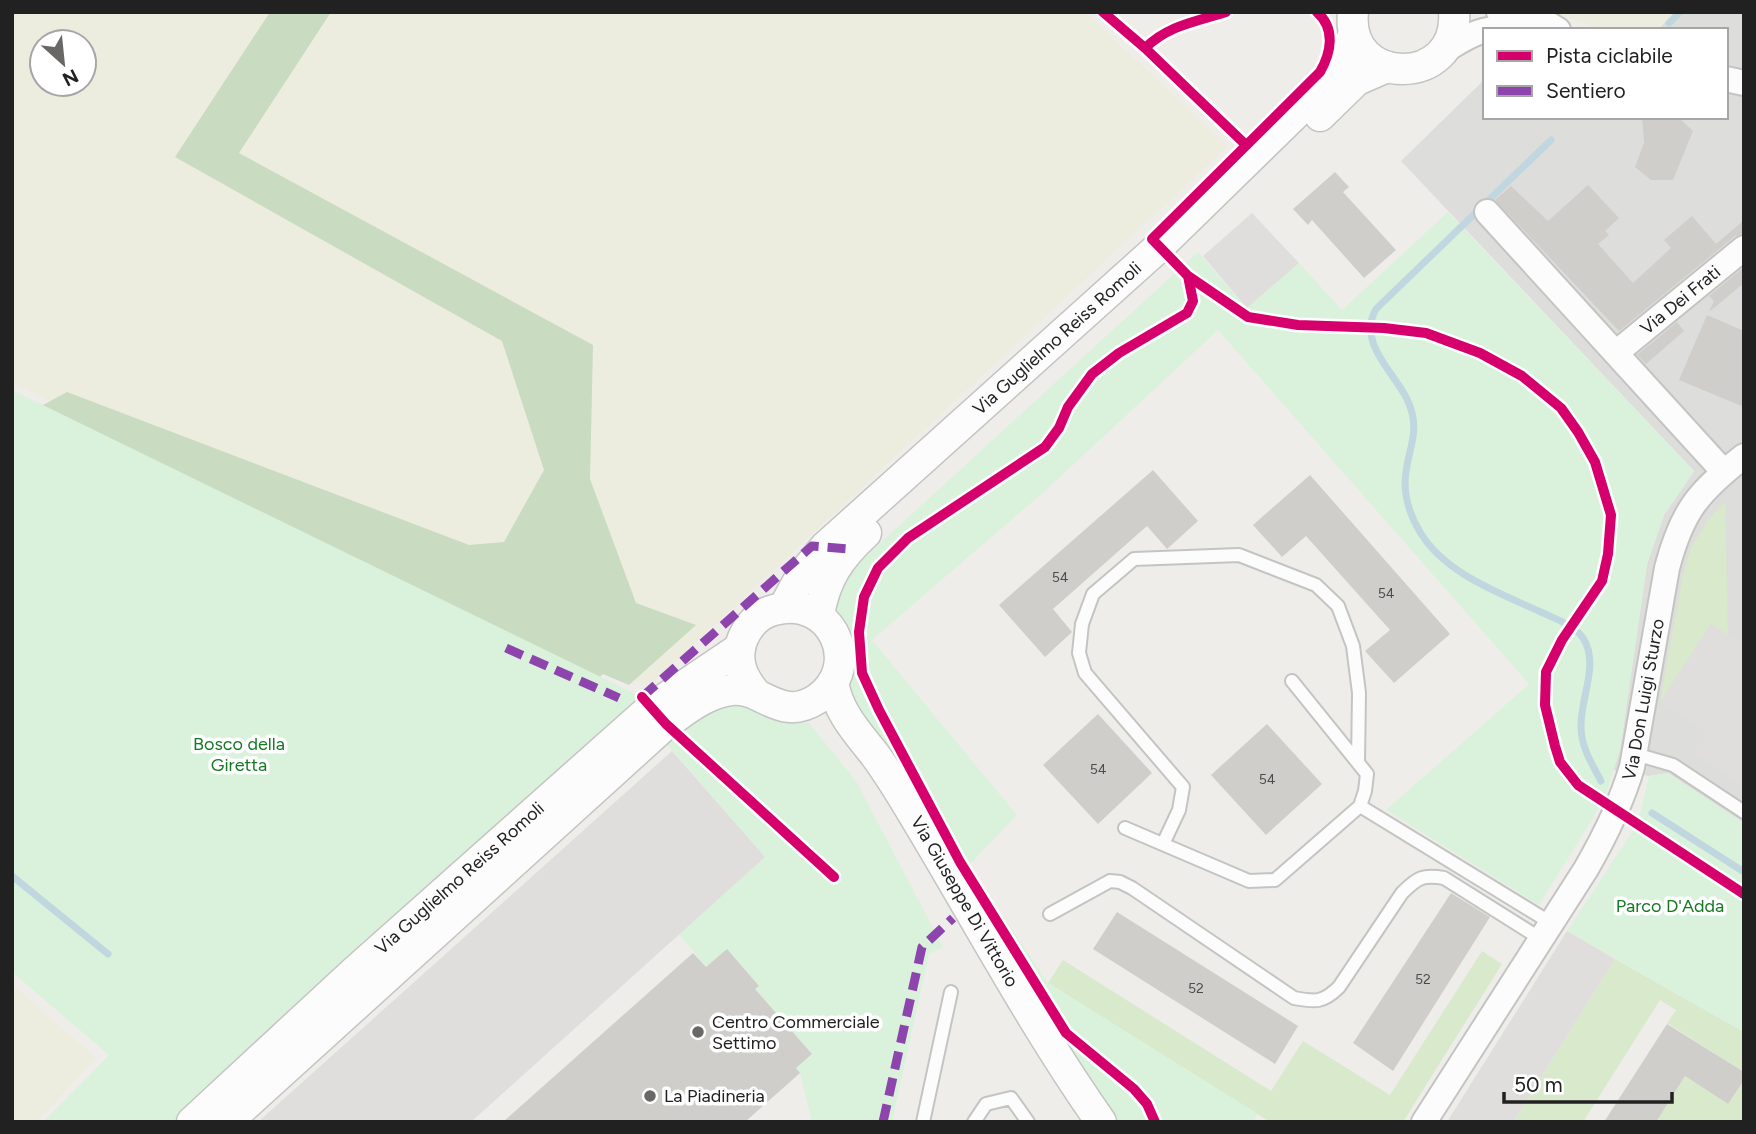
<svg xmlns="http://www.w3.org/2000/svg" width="1756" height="1134" viewBox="0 0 1756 1134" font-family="Figtree,sans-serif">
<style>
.residential{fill:#dddddb}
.farmland{fill:#ecedde;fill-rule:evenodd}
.grass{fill:#d9e9cb}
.forest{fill:#c9dbc1}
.park{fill:#daf2dc}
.parking{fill:#dfdedd}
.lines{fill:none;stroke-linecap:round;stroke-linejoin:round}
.stream{stroke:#c0d7df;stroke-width:7}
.building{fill:#cfcecb}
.service-casing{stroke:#c4c4c2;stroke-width:16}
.minor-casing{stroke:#c4c4c2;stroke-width:28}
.tertiary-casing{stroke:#c4c4c2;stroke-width:33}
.service{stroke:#fcfcfc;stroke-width:12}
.minor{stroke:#fcfcfc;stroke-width:24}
.tertiary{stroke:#fcfcfc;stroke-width:30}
.quiet{stroke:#8e44ad;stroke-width:9;stroke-dasharray:18 9;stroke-linecap:butt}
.cycleway-casing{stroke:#fff;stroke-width:15}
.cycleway{stroke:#d6006c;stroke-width:10}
.poi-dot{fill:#696867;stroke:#fff;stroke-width:2.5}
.labels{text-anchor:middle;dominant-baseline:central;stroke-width:7;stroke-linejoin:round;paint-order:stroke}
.number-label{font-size:14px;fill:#4c4c4c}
.street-label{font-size:18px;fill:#212121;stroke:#fff}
.park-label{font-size:18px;fill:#157924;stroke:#fff}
.poi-label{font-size:18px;fill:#212121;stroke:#fff;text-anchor:start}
</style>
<rect width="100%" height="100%" fill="#eeedea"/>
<path class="residential" d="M1676,12h68v811l-76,-50 -19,3 -36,-6 7,-20 27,-186 17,-49 30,-44 -293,-310 84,-82v38h241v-87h-69z"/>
<path class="farmland" d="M12,12h1073l143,134 -580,541 -636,-304zM42,42h42v42h-42z
M1552,12h123l-18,18h-55z
M12,984l84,74 -60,64h-24z"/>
<path class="grass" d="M1725,502l3,133 -17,-11 -51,78 23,-127 9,-30 18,-27z
M1482,951l20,13 -99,158h-133l-222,-139 15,-23 208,131 32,-50 87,54z
M1615,959l129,73v40l-77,-49 9,-13 -16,-10 -77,122h-70z
M1685,1076l43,28 16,-24v42l-88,-1z"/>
<path class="forest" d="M270,12h61l-92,141 354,192 -3,134 46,124 60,22 -67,60 -26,-11 -471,448 296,-474 -416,-226 55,-30 402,153 35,-3 40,-72 -42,-129 -327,-184z"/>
<path class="park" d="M1448,212l246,259 -30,44 -17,49 -27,186 -16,50 -65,105 -153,-95 143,-126 -311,-354 -172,160 -174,150 145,175 -48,50 79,118 210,131 -5,8h-139l-269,-432 -13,-79 11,-34 355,-325 48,55 53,-44 43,47z
M12,390l630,307 -314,284 -151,141h-134l66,-67 -97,-83z
M752,703l30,18 27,2 47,58 87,166 -14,7 -37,168h-80l-12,-49 -4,-5 16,-14 -52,-59 -21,9 20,-18 -32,-36 -21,17 -27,-33 86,-77 -102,-117 42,-33z
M1668,773l76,50v209l-177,-101 71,-108 11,-47z"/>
<path class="parking" d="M1252,213l47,50 -52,45 -44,-52z
M1711,624l33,21v141l-50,-33 14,-20 -48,-31z
M672,751l93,106 -294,265h-213z
M1567,931l48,28 -102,163h-66z"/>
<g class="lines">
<path class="stream" d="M1669,23l11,-11
M1551,140l-175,169c-19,33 17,62 31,90 16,34 -1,51 -2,83 0,18 6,35 15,50 25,42 80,61 123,81 13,6 32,13 40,25 17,26 -3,60 -2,89 0,20 11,37 20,54
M1652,813l92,59
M12,876l96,78"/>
</g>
<path class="building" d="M1642,117h36l15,14 -20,49h-22l-16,-13 9,-24z
M1335,172l14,15 -6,5 53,58 -32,28 -52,-58 -4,5 -15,-16z
M1588,185l31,33 -14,13 4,4 -11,9 35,39 38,-35 -7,-8 28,-24 24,28 28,-24v13l-9,3 -116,95 -124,-131 16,-14 37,35z
M1744,267v16l-35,29 5,-11 -5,-5z
M1707,315l37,16v76l-65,-27z
M1677,322l7,9 -38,33 -9,-9z
M1153,470l45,51 -31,28 -20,-23 -94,83 19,23 -27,25 -46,-52z
M1310,475l140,159 -56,49 -29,-32 25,-21 -84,-94 -24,21 -29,-32z
M1098,714l54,59 -54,51 -55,-59z
M1267,724l55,60 -56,51 -55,-60z
M1451,893l39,24 -97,154 -40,-28z
M1117,912l181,114 -23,38 -182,-115z
M727,949l32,37 -4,3 57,65 -16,14 4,5 -55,49h-242l190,-169 13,14z
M1667,1024l77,48v8l-16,24 -43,-28 -29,46h-52z"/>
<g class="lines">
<defs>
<path id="service" d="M1635,754l38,11 71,47
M1360,806l191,117
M1125,828l124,53 26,-1 85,-74 5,-15 2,-17 -75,-93
M1163,844l16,-34 4,-23 -98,-114 -6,-20 3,-29 11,-30 41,-35 105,-4 77,30 22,21 15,40 6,47 -1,70
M1050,914l60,-33 10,1 12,6 162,110c21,4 29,5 45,-11l63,-94c15,-15 21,-19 42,-15l97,61
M923,1122l28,-130
M974,1122l12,-18 25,-6 17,24"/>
<g id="minor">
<path d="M1499,12l46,10 13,8"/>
<path d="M1442,52c25,-15 40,-27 71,-22"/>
<path d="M1726,79l18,4"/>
<path d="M1487,212l237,260"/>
<path id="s1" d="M1617,352l127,-104"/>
<path id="s2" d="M1424,1122l162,-253c19,-33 35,-65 46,-102l35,-199c15,-57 31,-76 77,-112"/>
</g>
<g id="tertiary">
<path d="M1353,12c-8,76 107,76 101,0"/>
<path d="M1320,116l37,-36 30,-13"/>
<path id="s3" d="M784,607l17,-31 24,-29 335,-301 169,-165 8,-11 17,-36"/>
<path d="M819,615c6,-36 20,-57 47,-82"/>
<path id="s4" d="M833,682c5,30 23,49 42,73 10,14 20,29 29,44 66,108 124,219 197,323"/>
<path id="s5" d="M192,1122l162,-150 297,-264 89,-60"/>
<path d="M227,1122l439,-398c20,-14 40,-31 65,-34 31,-4 49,33 86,9 48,-33 14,-105 -43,-89 -24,6 -40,34 -33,58 3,11 9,19 16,27"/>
</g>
</defs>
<use href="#service" class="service-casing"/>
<use href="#minor" class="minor-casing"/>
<use href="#tertiary" class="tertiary-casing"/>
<use href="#service" class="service"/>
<use href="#minor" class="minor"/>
<use href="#tertiary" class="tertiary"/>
<path class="quiet" d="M506,648l113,50
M642,697l170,-151 37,3
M883,1122l39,-175 31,-29"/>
<defs>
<path id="cycleway" d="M1103,12l42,36 101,97
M1317,12c19,17 14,41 3,60l-168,167 36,37 60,41 50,8 86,3 42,5 54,20 42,23 39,32 17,24 17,30 16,53 -3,39 -6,27 -40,59 -16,32 -1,33 10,41 5,16 18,23 166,109
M1145,48c24,-23 50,-26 81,-36
M642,697l24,27 168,153
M1155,1122l-8,-18 -13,-15 -68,-56 -106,-171 -81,-152 -17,-37 -3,-41 5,-35 14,-29 30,-30 137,-91 14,-19 9,-21 24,-33 27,-21 68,-40 6,-12 -5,-25"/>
</defs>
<use href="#cycleway" class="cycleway-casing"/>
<use href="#cycleway" class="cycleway"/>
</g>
<g class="poi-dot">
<circle cx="698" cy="1032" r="7"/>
<circle cx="650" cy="1096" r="7"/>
</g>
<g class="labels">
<g class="number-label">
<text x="1060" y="577">54</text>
<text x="1386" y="593">54</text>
<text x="1098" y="769">54</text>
<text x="1267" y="779">54</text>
<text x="1423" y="979">52</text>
<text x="1196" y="988">52</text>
</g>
<g class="street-label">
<text stroke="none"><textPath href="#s1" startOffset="82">Via Dei Frati</textPath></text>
<text stroke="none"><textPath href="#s3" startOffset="385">Via Guglielmo Reiss Romoli</textPath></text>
<text stroke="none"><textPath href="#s2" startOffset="481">Via Don Luigi Sturzo</textPath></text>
<text stroke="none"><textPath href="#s5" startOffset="362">Via Guglielmo Reiss Romoli</textPath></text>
<text stroke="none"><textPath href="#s4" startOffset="257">Via Giuseppe Di Vittorio</textPath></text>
</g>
<g class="park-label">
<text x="239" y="744">Bosco della<tspan x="239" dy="21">Giretta</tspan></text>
<text x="1670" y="906">Parco D'Adda</text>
</g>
<g class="poi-label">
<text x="712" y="1022">Centro Commerciale<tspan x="712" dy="21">Settimo</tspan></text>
<text x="664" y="1096">La Piadineria</text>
</g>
</g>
<rect width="1756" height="1134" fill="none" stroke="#212121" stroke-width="28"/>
<rect x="1483" y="28" width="245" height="91" fill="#ffffff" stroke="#a6a6a6" stroke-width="2"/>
<rect x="1497" y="51" width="35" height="10" fill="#d6006c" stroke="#a6a6a6" stroke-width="2"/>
<text x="1546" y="63" font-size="21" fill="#212121">Pista ciclabile</text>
<rect x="1497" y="86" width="35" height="10" fill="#8e44ad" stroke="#a6a6a6" stroke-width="2"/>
<text x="1546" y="98" font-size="21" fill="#212121">Sentiero</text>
<g transform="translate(63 63) rotate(153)"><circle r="33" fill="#ffffff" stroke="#a6a6a6" stroke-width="2"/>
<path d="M0-5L12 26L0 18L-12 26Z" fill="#696867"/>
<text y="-10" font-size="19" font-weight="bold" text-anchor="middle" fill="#212121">N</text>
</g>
<path d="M1504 1092v10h168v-10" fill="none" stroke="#212121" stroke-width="3.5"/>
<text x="1514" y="1092" font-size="21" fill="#212121" stroke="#ffffff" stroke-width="5" paint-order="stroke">50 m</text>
</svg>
